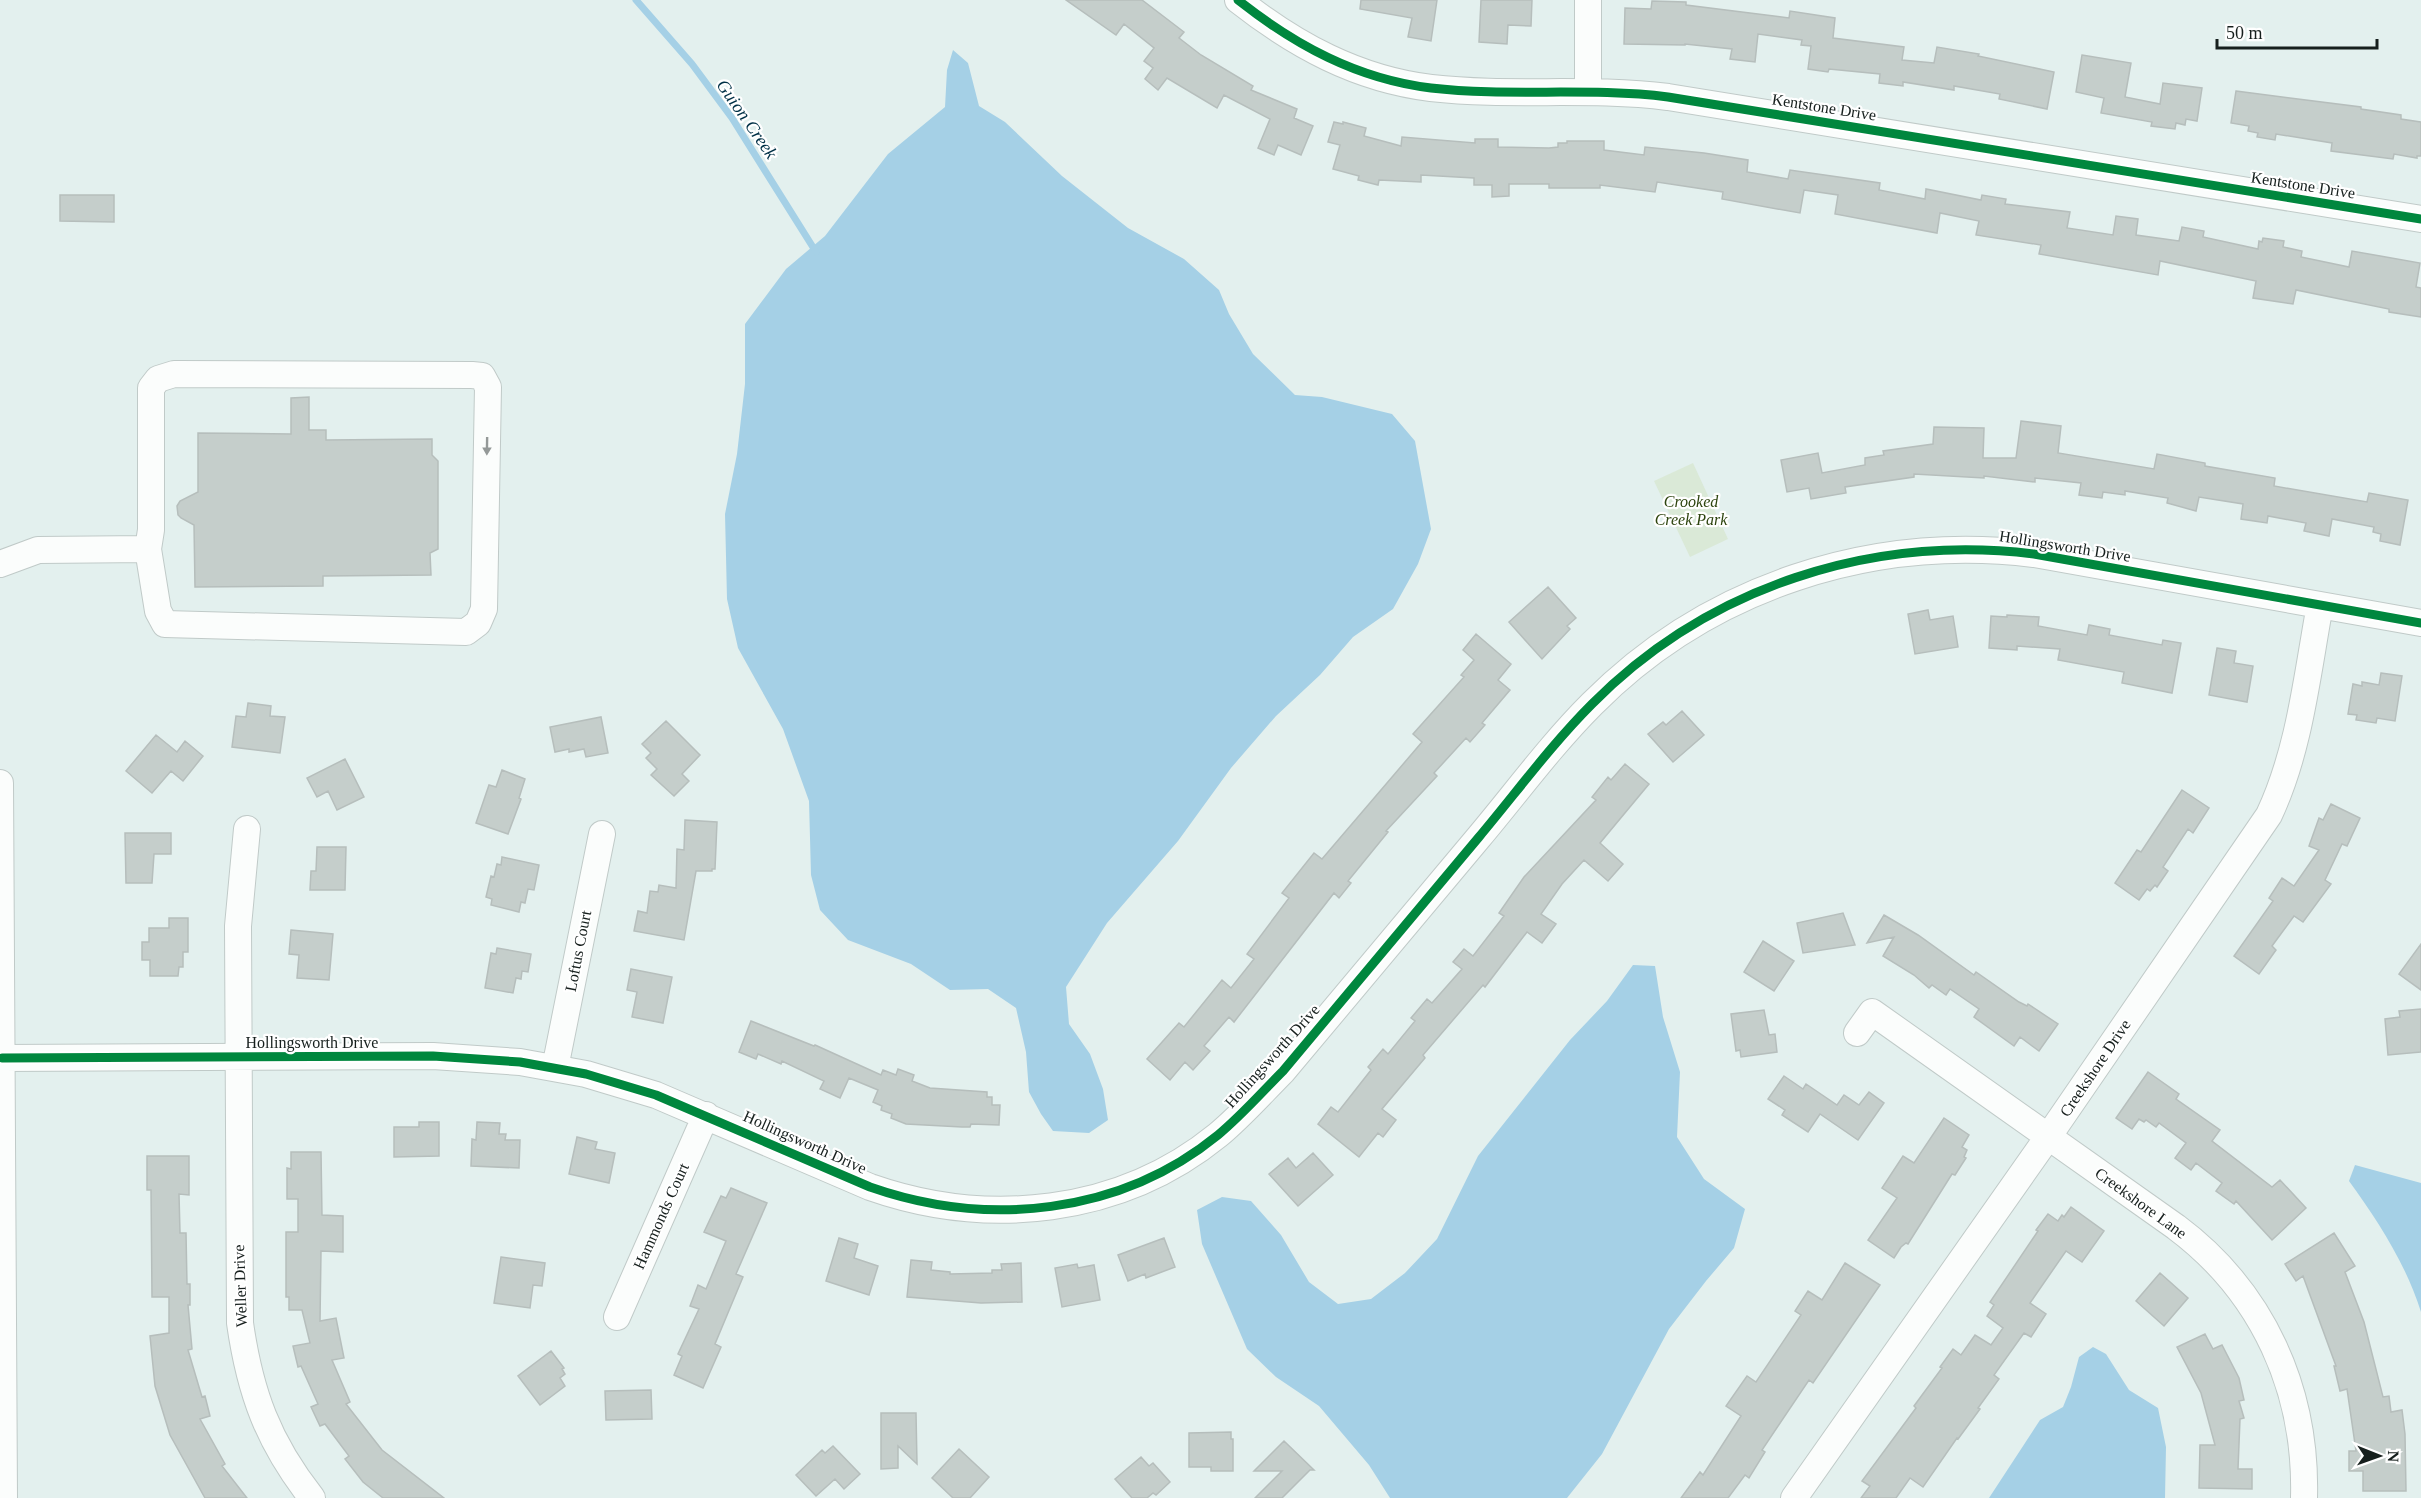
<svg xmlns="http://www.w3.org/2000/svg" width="2421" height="1498" viewBox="0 0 2421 1498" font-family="'Times New Roman',serif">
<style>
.green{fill:#dae9d7}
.water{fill:#a5d0e6}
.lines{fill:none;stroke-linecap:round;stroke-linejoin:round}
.stream{stroke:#a5d0e6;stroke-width:7}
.building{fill:#c5cecb;stroke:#b6bebc;stroke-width:1.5}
.minor-casing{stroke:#c0cac8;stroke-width:28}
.minor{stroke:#fbfdfc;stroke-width:26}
.cycleway-casing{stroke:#fff;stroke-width:13}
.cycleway{stroke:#00873e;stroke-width:9}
.oneway{fill:#949998}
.labels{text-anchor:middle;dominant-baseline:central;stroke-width:4.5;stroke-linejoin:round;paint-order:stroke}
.street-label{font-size:16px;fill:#161f1d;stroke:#fff}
.park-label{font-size:16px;font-style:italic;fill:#2d440e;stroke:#fff}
.water-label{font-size:18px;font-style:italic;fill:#003046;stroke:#fff}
</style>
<rect width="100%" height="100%" fill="#e3f0ee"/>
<path class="green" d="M1693,463l35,76 -38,18 -36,-76z"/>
<path class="water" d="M953,50l15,13 11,43 26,16 57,54 66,52 56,31 35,31 10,24 24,40 42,41 27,2 70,17 23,27 16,88 -13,35 -25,45 -40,28 -33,38 -44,41 -45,52 -53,73 -71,82 -41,64 3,37 21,30 13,35 5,31 -19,13 -36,-2 -12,-17 -12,-22 -3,-40 -10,-44 -28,-19 -38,1 -39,-26 -63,-24 -28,-30 -9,-35 -2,-74 -26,-72 -45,-81 -11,-49 -2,-85 12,-60 8,-70v-60l41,-55 39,-33 63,-82 57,-47 2,-37z
M1633,965l22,1 8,51 17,55 -3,65 27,42 41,30 -11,39 -28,33 -37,48 -67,125 -35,44h-177l-21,-33 -50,-59 -43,-29 -29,-28 -45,-105 -5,-34 25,-13 29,4 30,34 28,47 29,22 33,-5 34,-26 32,-34 41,-83 92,-116 37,-39z
M2355,1165l66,18v129c-15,-48 -43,-91 -72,-131z
M2093,1347l13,7 23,36 29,18 8,39 -1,51h-176l51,-78 23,-13 8,-20 8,-30z"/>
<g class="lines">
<path class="stream" d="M636,0l56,64 40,54 84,134"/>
</g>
<path class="building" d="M1066,0h76l42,32 -5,6 22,17 52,31 -2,4 46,19 -3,9 19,8 -12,29 -23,-10 -4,10 -16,-7 12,-29 -46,-24 -7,13 -50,-30 -9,12 -13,-11 8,-11 -9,-7 10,-13 -30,-24 -8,11z
M1361,0h76l-6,41 -23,-4 4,-19 -52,-9z
M1481,0h51l-1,26 -23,-1 -1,19 -28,-2z
M1652,1l34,1v3l103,13 1,-7 45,7 -2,20 71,9 -2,13 32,3 3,-16 42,7 -1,2 76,16 -7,37 -48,-10 1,-5 -46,-8v4l-51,-8v4l-24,-3 1,-9 -51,-5 -1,3 -20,-3 3,-23 -10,-1 1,-5 -44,-6 -3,28 -25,-3 2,-10 -47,-5v1l-61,-1 1,-36 26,1z
M2082,55l49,8 -6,34 35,7 3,-21 39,5 -5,33 -11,-2 -1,6 -9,-2 -1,6 -24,-3 1,-4 -51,-9 3,-15 -28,-6z
M2236,91l125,16v2l40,6v4l20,3v34h-4v2l-23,-4 -1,5 -62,-8 1,-8 -56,-9 -1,6 -18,-3 1,-4 -10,-2 1,-5 -18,-3z
M1334,122l9,2v-2l23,6 -2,8 37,10 1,-9 73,6v-4h23v8l51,1 9,-1v-4h9v-2h37v9l40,5 1,-8 59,6 44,7 -1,12 41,7 2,-9 90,13 -1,7 46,9 1,-10 55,11 1,-5 24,4 -1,5 65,8 -3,16 46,7 3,-19 22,3 -2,16 43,6 3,-14 22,4 -1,6 55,12 1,-8 3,1 1,-4 21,3 -1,6 19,4 -1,6 48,10 3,-16 68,12 -4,24 5,1v29l-32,-5v-3l-93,-19 -3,14 -40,-6 3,-17 -96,-20 -2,14 -119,-21 2,-9 -65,-10 3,-14 -39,-8 -3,20 -102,-19 3,-19 -34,-5 -4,23 -78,-14 1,-7 -66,-10 -2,10 -55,-7v3h-51v-4h-40v12l-17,1v-12h-18v-7l-53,-3v7l-42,-2 -1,5 -20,-5 1,-4 -26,-7 7,-24 -12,-3z
M60,195h54v27l-54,-1z
M309,397v33h17v10l106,-1v16l6,6v88l-8,4 1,22 -108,1v10l-128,1 -1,-62 -13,-7 -3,-3 -1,-9 3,-5 18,-9v-59l93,1v-36z
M2021,421l40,5 -3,27 96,16 3,-15 48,9v3l70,12 -1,8 93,16 2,-9 39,7 -8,45 -20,-4 1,-7 -8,-2 1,-5 -42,-8 -3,17 -25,-5 2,-8 -38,-7 -1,7 -26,-4 2,-15 -44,-7 -3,14 -29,-8 1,-5 -43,-7v4l-22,-3 -1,6 -23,-3 2,-12 -46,-5v4l-51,-6v2l-70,-4v3l-69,10 1,6 -35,6 -2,-11 -22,4 -6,-32 37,-7 4,20 43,-8v-7l19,-3 -1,-4 50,-7 1,-17 50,1 -1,30h33z
M1548,587l28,31 -9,8 3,3 -28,30 -33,-37z
M1928,610l2,10 23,-4 5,31 -43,7 -7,-40z
M2007,615l32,2 -1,9 49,9 2,-10 21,4 -1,6 53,10 1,-5 18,3 -9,50 -50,-10 2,-11 -66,-12 2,-11 -43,-3v4l-28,-2 2,-32 16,1z
M1476,634l35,30 -13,16 12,10 -28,33 3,2 -15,17 -4,-4 -32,35 3,3 -51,55 2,1 -40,49 3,2 -12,15 -5,-5 -100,129 -5,-5 -25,29 6,5 -17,19 -8,-8 -15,18 -23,-21 32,-36 5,4 38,-47 9,8 23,-29 -7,-5 42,-56 -7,-5 32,-40 8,6 100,-117 -9,-8 51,-57 -3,-2 13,-15 -11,-10z
M2217,648l19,3 -2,12 19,3 -6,36 -38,-7z
M2381,673l21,3 -7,45 -18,-3 -1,5 -20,-3 1,-5 -9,-1 5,-30 9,2v-4l17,3z
M248,703l23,3 -1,10 15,1 -5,36 -48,-6 4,-31 10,1z
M1682,711l22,24 -31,27 -25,-28 15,-12 3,3z
M601,717l7,36 -22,4 -2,-8 -15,3v-3l-14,3 -5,-25z
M666,721l34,34 -18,19 7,7 -15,15 -23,-21 6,-6 -11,-11 5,-5 -9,-9z
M156,735l21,17 8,-11 18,15 -20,25 -12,-10 -19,22 -26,-22z
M345,759l19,38 -27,13 -9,-19 -11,6 -10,-19z
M1625,764l24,20 -49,59 23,21 -15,17 -24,-21 -22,24 -21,30 15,10 -14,19 -15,-11 -42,55 -2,-2 -60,70 2,3 -43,51 14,11 -13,17 -5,-4 -19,24 -41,-33 13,-17 7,5 33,-42 -3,-3 15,-18 5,5 27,-33 -4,-3 16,-19 5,4 30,-34 -9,-7 11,-13 9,7 31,-40 -5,-3 25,-36 72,-77 -4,-3 16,-20 3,3z
M502,770l23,9 -6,19 2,1 -13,35 -32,-11 13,-38 7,2z
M2182,790l27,18 -16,25 -5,-4 -25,38 5,4 -11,16 -2,-2 -5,6 -3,-2 -8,11 -24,-17 22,-33 4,2z
M2331,804l29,14 -13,28 -5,-2 -17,36 6,4 -28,38 -9,-6 -22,30 4,4 -17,24 -25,-18 39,-55 -4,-3 13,-20 12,8 25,-36 -10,-4 10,-28 4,2z
M685,820l32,2 -2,47h-3v2h-16l-12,69 -50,-9 4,-20 9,2 3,-22 8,1 1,-7 17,3 1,-39 7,1z
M125,833h46v21h-17l-2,29h-26z
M317,847h29l-1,43h-35l1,-19h5z
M502,857l37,8 -5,25 -6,-1 -3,14 -4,-1 -2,10 -28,-7 1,-6 -6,-2 5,-21 3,1 3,-13 4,1z
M1843,913l12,32 -52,8 -6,-30z
M1884,915l34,20 56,40 2,-3 43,30 8,4 1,-2 30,20 -19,27 -19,-14 -6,9 -40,-29 5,-8 -29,-20 -4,6 -14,-10 -3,3 -15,-13 -31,-19 11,-19 -27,6z
M169,918h19v34h-5v15h-4l-1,9h-28v-16h-8v-18h7v-14h20z
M291,930l42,4 -4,46 -32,-2 2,-23 -10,-1z
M1763,941l31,20 -20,30 -30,-19z
M2421,944v46l-22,-16z
M497,948l34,6 -3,18 -6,-1 -1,8 -5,-1 -3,15 -28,-5 6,-35 5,1z
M631,969l41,8 -9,46 -31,-6 5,-25 -10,-2z
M2421,1009v43l-33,3 -3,-36 15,-2 -1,-6z
M1764,1010l5,25 6,-1 2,18 -36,5 -1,-7 -4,1 -5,-37z
M751,1021l63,25 1,-1 66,30 2,-5 13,5 2,-6 16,6 -2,6 18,7 57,4v5h5v8h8l-1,20 -28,-1 -1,3h-8l-56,-3 -15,-6 1,-4 -11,-4 1,-4 -9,-4 5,-12 -29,-12 -9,20 -20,-9 4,-8 -42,-20 -1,3 -23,-10 -2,5 -17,-7z
M2148,1072l31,22 -3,5 44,31 -8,11 60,46 8,-7 26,28 -34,32 -36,-39 -2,3 -18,-13 6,-8 -26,-20 -5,7 -16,-12 11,-15 -27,-20 -3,4 -10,-7 -2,2 -5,-3 -7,10 -16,-11z
M1784,1076l19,13 3,-5 31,21 7,-10 15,10 10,-13 15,11 -26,37 -38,-26 -12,18 -26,-17 3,-5 -17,-11z
M1944,1118l25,17 -7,12 5,3 -3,7 2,1 -11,17 -3,-1 -44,70 -2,-1 -5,4 -7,11 -26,-18 29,-42 -15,-10 21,-32 11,7z
M419,1122h20v34l-45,1v-30h25z
M477,1122l23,1 -1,11h7l-1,6h15l-1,28 -48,-2 1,-27 4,1z
M577,1137l20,5 -2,7 20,4 -6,30 -40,-9z
M291,1152h30l1,63 21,1v36l-22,-1 -1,70 16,-3 8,40 -12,2 18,42 -4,2 36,46 62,48h-61l-20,-16 -18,-23 4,-3 -24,-32 -5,2 -9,-19 7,-3 -17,-38 -3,1 -5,-21 17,-3 -8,-33h-13v-13h-3v-65h12v-33h-11v-31l4,1z
M1313,1153l20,22 -35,31 -29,-32 19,-16 8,10z
M147,1156h42v39l-10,-1 1,39h6l1,51h3v21h-2l4,44 -4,1 14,47 3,-1 5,20 -10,3 25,45 -3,2 25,32h-42l-35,-63 -15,-49 -5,-50 19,-3v-36h-17l-1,-107h-4z
M731,1188l36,15 -31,71 7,3 -28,67 6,3 -18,41 -29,-13 8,-19 -4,-2 21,-45 -9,-3 8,-21 8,4 20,-48 -22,-9 17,-36 5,2z
M2071,1207l33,24 -22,31 -16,-11 -36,52 16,11 -15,23 -7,-4 -30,42 5,4 -21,29 2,1 -22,30 -1,-1 -34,49 -13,-9 -14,20h-35l9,-12 -8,-5 54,-73 -2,-2 28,-38 -2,-1 13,-18 8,6 14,-20 16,10 12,-17 -16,-12 7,-11 -4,-3 48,-71 -2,-1 12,-16 10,7 4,-6 2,2z
M2334,1233l21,33 -10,6 19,50 19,75 6,-1 2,16 11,-2 3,24 1,57h-43v-20h-14v-20h7l-9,-62 -7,2 -6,-25h2l-33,-90 -7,5 -11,-17z
M839,1238l19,6 -4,14 24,8 -9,29 -43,-14z
M1164,1238l11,29 -29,11 -1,-4 -17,7 -10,-26z
M501,1257l44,6 -3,23 -9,-1 -3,23 -36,-5z
M911,1260l21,2 -1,8 19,2v2l42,-1v-3h10l-1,-6 20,-1 1,39 -41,1 -74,-6z
M1845,1263l35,22 -67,98 -4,-3 -47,70 3,2 -16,26 -4,-3 -17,23h-47l19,-26 3,3 38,-59 -15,-10 21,-30 9,6 45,-67 -6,-4 13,-20 14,9z
M1077,1264l1,4 16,-3 6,35 -38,7 -7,-39z
M2160,1273l28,25 -24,28 -28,-25z
M2205,1334l8,15 9,-4 17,33 5,22 -5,1 5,17 -4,1 -2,50h14v20l-53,-1 1,-43h15l-14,-52 -24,-46z
M551,1351l13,17 -2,1 3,5 -5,4 5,8 -25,19 -22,-29z
M651,1390l1,29 -46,1 -1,-29z
M881,1413h35l1,51 -19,-18v22l-17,1z
M1231,1432v7h2v32h-22v-4h-22v-34z
M1284,1441l30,29h-4l-28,28h-27l27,-27h-28z
M833,1446l27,28 -16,15 -9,-10 -19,17 -20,-21 26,-25 3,3z
M959,1449l30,28 -19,21h-17l-21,-20z
M1141,1457l8,9 4,-3 17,19 -14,13 -3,-2 -6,5h-15l-17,-19z"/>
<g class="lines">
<defs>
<path id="minor" d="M1238,0c57,45 119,79 193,88 79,9 158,-1 237,9l753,122
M1588,91v-91
M0,564l38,-14 110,-1 3,-19v-142l7,-9 16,-5 298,1 10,1 6,11 -4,222 -6,14 -12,9 -301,-8 -7,-13 -10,-62
M0,783l4,715
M247,829l-9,97 2,397c10,70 28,119 72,175
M1857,1033l15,-21 304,215c87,65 131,163 128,271
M2,1058l431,-2 87,6 66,12 70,21 214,92c117,41 250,28 348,-52 24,-20 44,-43 65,-64 65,-78 130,-156 196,-234 37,-44 72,-92 113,-133 116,-117 279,-170 442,-150l387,69
M555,1068l47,-234
M617,1317l89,-202
M1794,1498l254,-361 221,-322c31,-66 38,-140 51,-210"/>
</defs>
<use href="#minor" class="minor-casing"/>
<use href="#minor" class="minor"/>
<defs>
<path id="cycleway" d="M1238,0c57,45 119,79 193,88 79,9 158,-1 237,9l753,122
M2,1058l431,-2 87,6 66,12 70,21 214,92c117,41 250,28 348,-52 24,-20 44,-43 65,-64 65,-78 130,-156 196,-234 37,-44 72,-92 113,-133 116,-117 279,-170 442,-150l387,69"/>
</defs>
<use href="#cycleway" class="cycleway-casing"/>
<use href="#cycleway" class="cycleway"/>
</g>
<defs><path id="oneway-solid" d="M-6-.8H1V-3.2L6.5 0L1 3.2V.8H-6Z" transform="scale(1.5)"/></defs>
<use class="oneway" href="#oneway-solid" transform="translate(487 446) rotate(91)"/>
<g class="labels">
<g class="street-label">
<text transform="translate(1824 107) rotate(9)">Kentstone Drive</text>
<text transform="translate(2303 185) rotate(9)">Kentstone Drive</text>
<text transform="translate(2065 546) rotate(9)">Hollingsworth Drive</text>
<text transform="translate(578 951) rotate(-79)">Loftus Court</text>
<text x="312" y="1042">Hollingsworth Drive</text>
<text transform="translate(1272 1056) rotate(-48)">Hollingsworth Drive</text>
<text transform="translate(2095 1068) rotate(-56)">Creekshore Drive</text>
<text transform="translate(805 1142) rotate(24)">Hollingsworth Drive</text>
<text transform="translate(2141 1203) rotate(36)">Creekshore Lane</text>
<text transform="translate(661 1216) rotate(-66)">Hammonds Court</text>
<text transform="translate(240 1286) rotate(-92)">Weller Drive</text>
</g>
<g class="park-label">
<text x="1691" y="501">Crooked<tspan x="1691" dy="18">Creek Park</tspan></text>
</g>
<g class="water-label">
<text transform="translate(747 119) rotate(55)">Guion Creek</text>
</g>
</g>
<g transform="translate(2379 1456) rotate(91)" stroke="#ffffff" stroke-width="4.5" paint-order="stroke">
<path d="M0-4.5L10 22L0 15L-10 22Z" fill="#161f1d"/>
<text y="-9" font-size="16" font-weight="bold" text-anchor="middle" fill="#161f1d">N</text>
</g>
<path d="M2217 39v9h160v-9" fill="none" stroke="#161f1d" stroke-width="3"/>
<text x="2226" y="39" font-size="18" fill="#161f1d" stroke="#ffffff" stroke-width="4.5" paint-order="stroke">50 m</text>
</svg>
